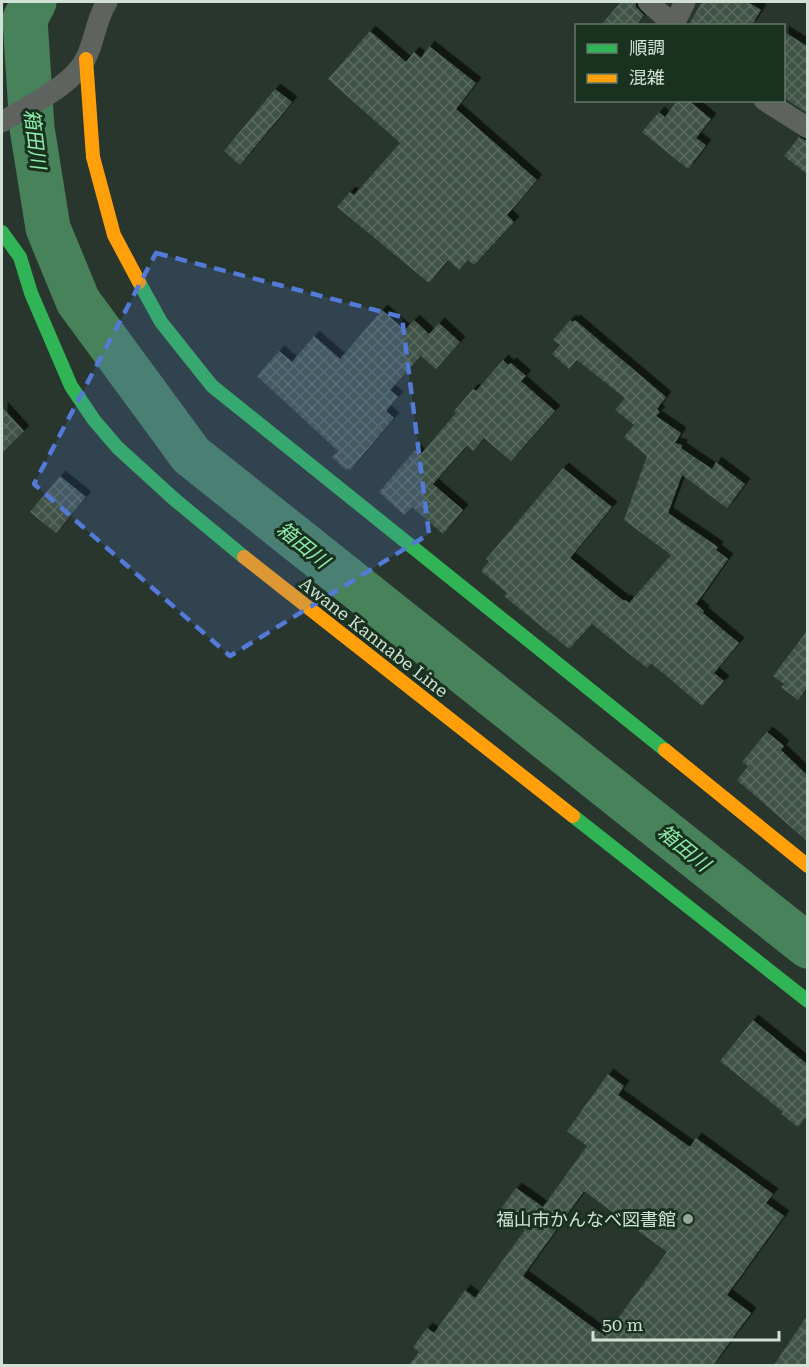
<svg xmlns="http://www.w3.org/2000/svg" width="809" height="1367" viewBox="0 0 809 1367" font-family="'Roboto Serif','Noto Sans JP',serif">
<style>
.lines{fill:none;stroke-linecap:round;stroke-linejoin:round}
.river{stroke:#47825a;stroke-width:45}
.building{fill:url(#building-cross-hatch);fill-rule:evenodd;filter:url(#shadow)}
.street{stroke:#5e635f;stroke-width:21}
.fast{stroke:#30b455;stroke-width:14}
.slow{stroke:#ff9f0a;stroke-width:14}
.marked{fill:#537ad7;fill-opacity:0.2;stroke:#537ad7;stroke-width:4.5;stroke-dasharray:12 8;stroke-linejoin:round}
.poi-dot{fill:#97a59a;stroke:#193220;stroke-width:2}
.labels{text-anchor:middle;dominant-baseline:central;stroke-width:6;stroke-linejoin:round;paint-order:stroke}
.street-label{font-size:18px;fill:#d2e1d5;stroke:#193220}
.poi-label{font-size:18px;fill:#d2e1d5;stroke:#193220;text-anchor:end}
.water-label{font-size:20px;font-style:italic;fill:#8febaa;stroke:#193220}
</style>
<defs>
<pattern id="building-cross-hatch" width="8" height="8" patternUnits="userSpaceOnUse" patternTransform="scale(1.5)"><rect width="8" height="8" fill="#405347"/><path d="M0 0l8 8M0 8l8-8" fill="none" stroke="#5b6b61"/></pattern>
<filter id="shadow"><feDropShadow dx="5.5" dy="-5.5" stdDeviation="0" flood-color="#0009"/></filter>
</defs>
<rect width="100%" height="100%" fill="#29362d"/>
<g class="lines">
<path class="river" d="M34,2l-9,17 7,109 16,100 30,73 113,154 617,491"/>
</g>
<path class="building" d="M621,2h15v5l8,8 -9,11h-35z
M702,2h46l13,8 -10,16h-63z
M370,31l36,31 8,-10 7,6 8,-12 47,37 -20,26 81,71 -30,35 7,7 -40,43 -6,-5 -9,10 -11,-10 -19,23 -92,-76 13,-15 4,3 46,-52 -72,-64z
M783,31l24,15v67l-24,-16z
M275,89l17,13 -52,63 -16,-14z
M678,100h10l23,19 -15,19 10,7 -18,24 -46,-37 17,-20 6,5z
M799,137l8,4v33l-23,-18z
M382,310l23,20 9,-10 15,14 10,-11 21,19 -24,27 -15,-13 -31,34 8,7 -12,14 8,7 -44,52 -2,-2 -2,2 -14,-13 6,-6 -81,-75 22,-25 13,11 22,-26 26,23z
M570,320l3,2 2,-2 91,77 -9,12 3,3 -4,4 25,17 -6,10 7,2 -1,3 31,21 4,-7 29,22 -18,24 -45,-33 -14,38 50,34 -2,3 12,9 -32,45 8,7 -1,2 36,30 -25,30 10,8 -22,25 -51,-43 -4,5 -55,-44 -23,25 -65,-53 3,-3 -26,-22 8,-10 -3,-2 77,-91 49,39 -42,51 54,43 2,-1 3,3 42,-48 -47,-35 23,-64 -23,-19 10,-12 -19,-15 10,-12 -48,-38 -8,9 -17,-15 8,-9 -7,-5z
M503,360l5,5 3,-2 15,13 -5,5 34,30 -44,50 -27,-23 -11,13 -6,-6 -34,39 30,26 -20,24 -31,-27 -8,8 -25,-23 36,-42 5,5 36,-42 -2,-2 19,-22 3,2z
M2,407l22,24 -22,22z
M60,476l26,21 -30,36 -26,-21z
M807,631v57l-9,12 -17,-13 3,-3 -11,-8z
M767,732l17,14 -3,4 26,25v66l-70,-61 11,-14 -6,-4z
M753,1020l54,44v52l-9,11 -17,-13 2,-2 -63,-51z
M608,1074l16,12 -6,9 72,52 6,-9 77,56 -7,9 18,13 -57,79 24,18 -38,52h-304l10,-13 -6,-5 14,-19 7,5 31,-43 10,8 50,-68 -26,-19 17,-23 27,19 44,-61 -20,-15zM584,1191l83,61 -62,84 -82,-60z
M807,1316v49h-33z"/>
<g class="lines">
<path class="street" d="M648,2l27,24
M674,24l11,-22
M764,100l44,28
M2,122c25,-16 71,-36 84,-64 9,-18 10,-39 21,-56"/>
<path class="fast" d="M2,232l18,25 11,36 40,93 23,34 23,27 57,52 70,58
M139,282l22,40 51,64 453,364
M573,816l235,185"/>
<path class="slow" d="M86,59l7,98 21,78 25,47
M244,557l329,259
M665,750l143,116"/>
</g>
<path class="marked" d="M156,253l246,64 27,217 -199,122 -196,-172z"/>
<circle class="poi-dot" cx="688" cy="1219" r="6"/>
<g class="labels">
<g class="street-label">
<text transform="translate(374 637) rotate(38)">Awane Kannabe Line</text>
</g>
<g class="poi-label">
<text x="676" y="1219">福山市かんなべ図書館</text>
</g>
<g class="water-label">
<text transform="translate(35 139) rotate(83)">箱田川</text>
<text transform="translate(303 545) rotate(39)">箱田川</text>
<text transform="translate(684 848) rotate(39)">箱田川</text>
</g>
</g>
<rect width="809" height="1367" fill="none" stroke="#d2e1d5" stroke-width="6"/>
<rect x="575" y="24" width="210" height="78" fill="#193220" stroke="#637868" stroke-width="1.5"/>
<rect x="587" y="44" width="30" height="9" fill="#30b455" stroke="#637868" stroke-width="1.5"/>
<text x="629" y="54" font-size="18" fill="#d2e1d5">順調</text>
<rect x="587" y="74" width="30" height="9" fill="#ff9f0a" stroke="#637868" stroke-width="1.5"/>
<text x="629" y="84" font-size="18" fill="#d2e1d5">混雑</text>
<path d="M593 1331v9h186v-9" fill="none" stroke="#d2e1d5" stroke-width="3"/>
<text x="602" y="1331" font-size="18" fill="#d2e1d5" stroke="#193220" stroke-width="4.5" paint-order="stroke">50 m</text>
</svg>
